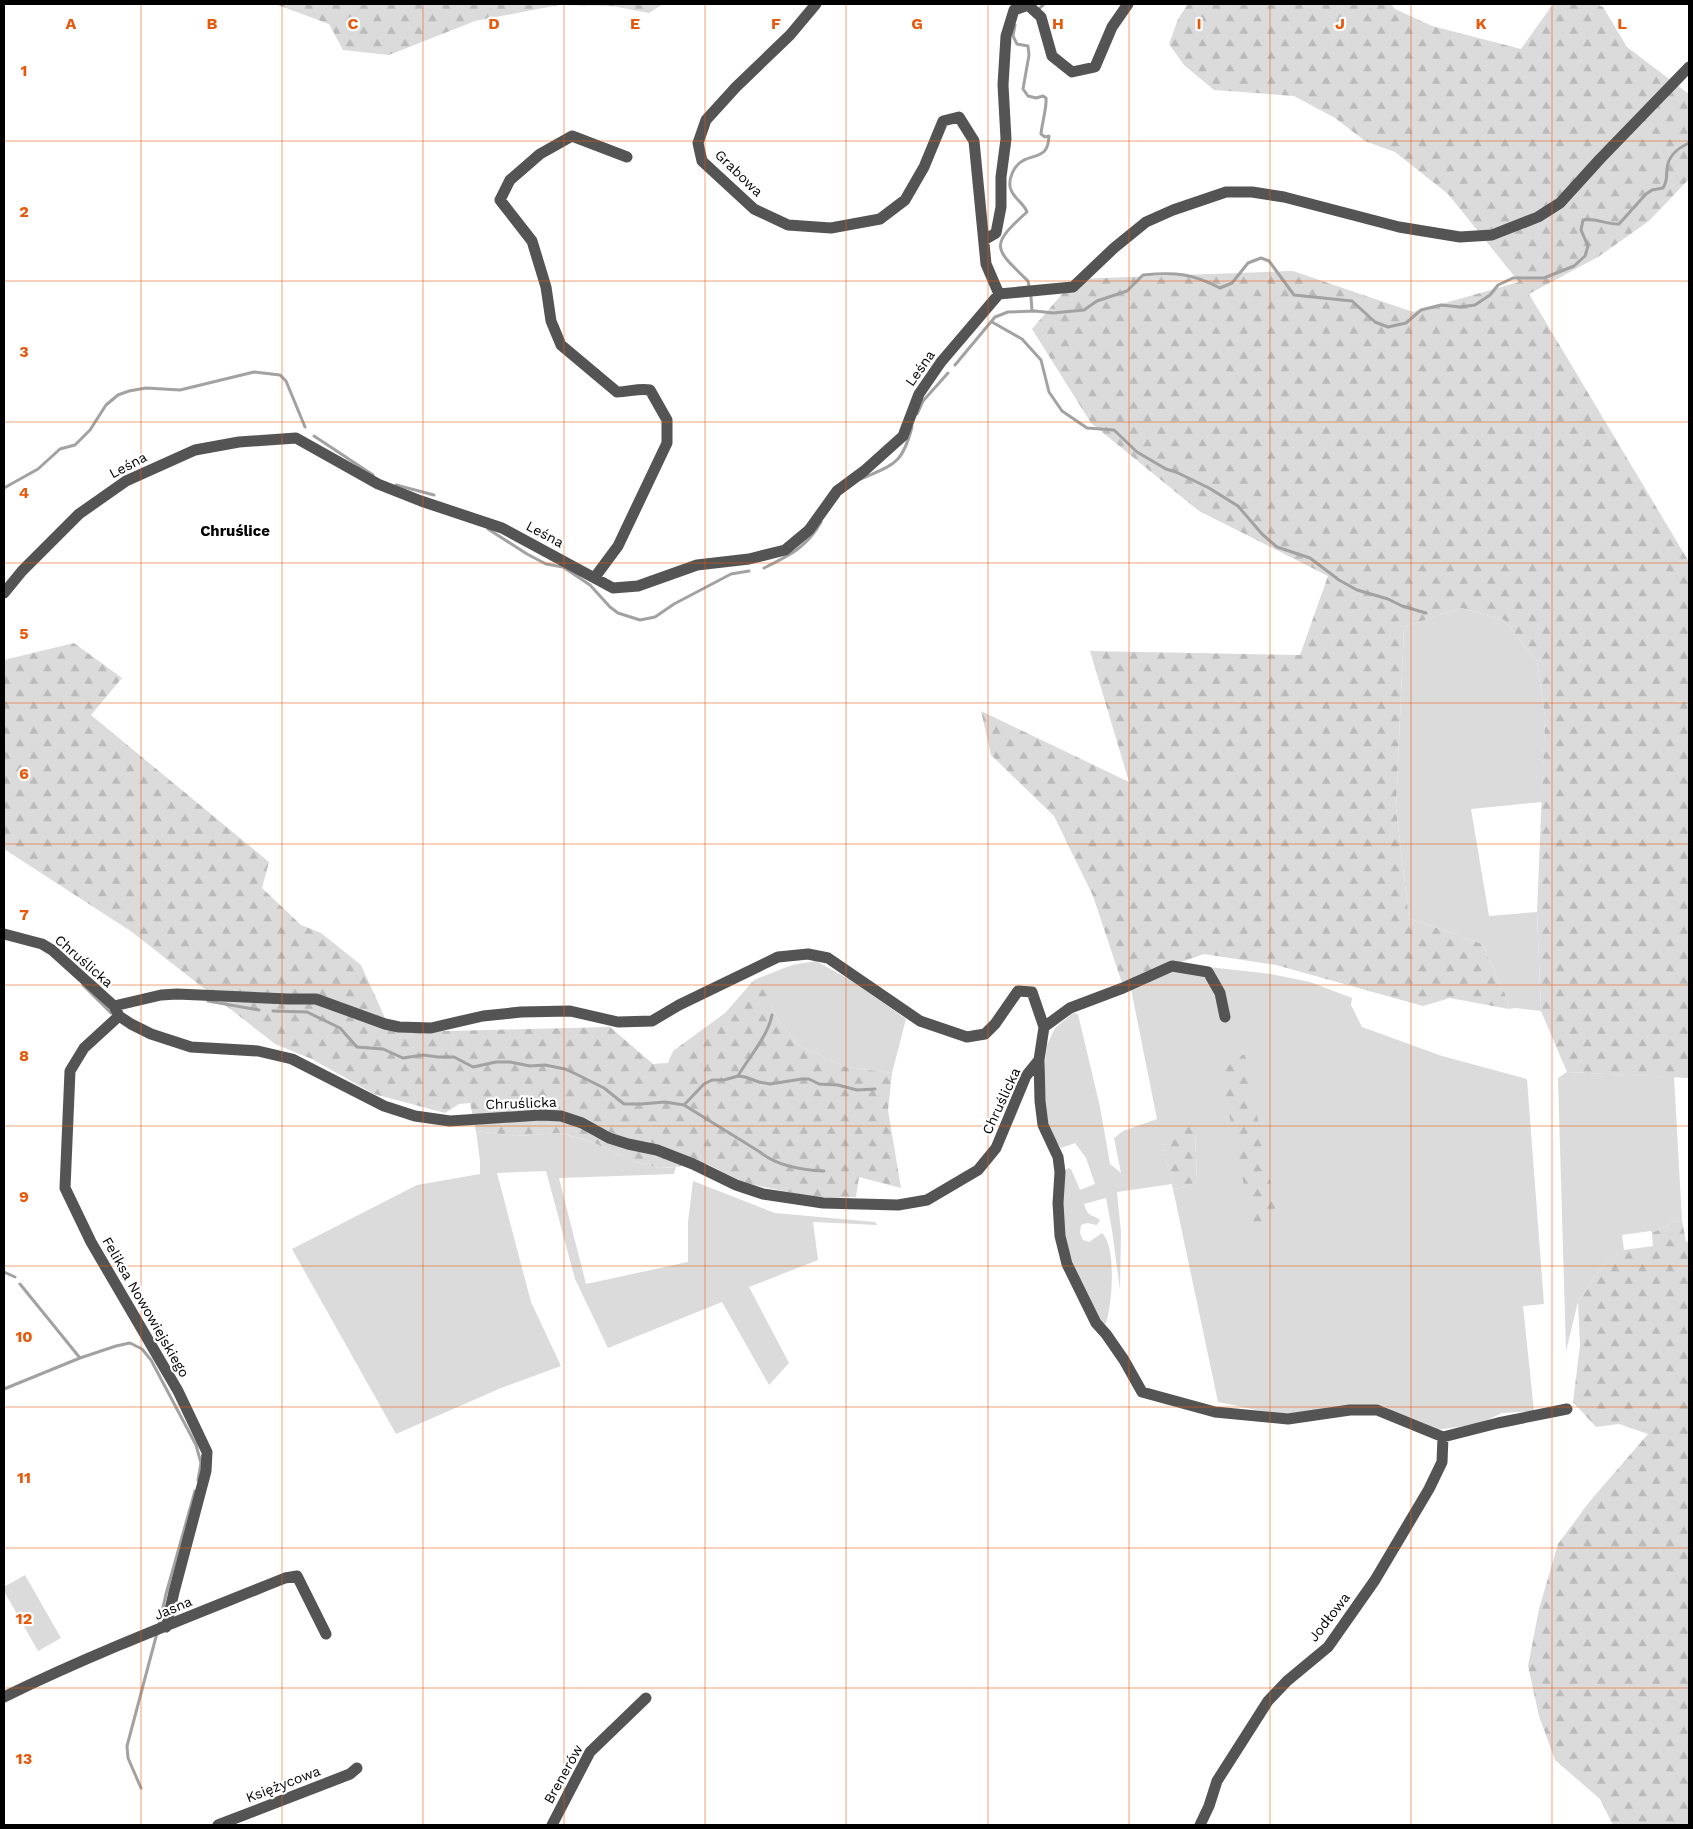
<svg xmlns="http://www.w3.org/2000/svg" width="1693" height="1829" viewBox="0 0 1693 1829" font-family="'Work Sans',sans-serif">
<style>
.grass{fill:#dbdbdb}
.forest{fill:url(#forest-firs)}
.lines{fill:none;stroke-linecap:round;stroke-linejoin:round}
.stream{stroke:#a2a2a2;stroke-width:3}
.minor{stroke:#545454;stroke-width:11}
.grid{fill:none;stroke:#e8590c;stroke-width:1;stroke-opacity:0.55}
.labels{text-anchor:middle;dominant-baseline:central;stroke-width:4.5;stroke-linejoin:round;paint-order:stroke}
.street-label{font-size:14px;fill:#000;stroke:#fff}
.neighbourhood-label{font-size:15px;font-weight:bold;fill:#000;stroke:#fff}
.grid-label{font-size:16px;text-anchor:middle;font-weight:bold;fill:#e8590c;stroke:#fff;stroke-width:4.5;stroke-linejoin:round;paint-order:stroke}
</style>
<defs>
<pattern id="forest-firs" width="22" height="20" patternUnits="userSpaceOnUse" patternTransform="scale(1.25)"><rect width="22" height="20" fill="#dbdbdb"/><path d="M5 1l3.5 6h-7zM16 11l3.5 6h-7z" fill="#bababa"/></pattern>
</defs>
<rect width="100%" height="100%" fill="#fff"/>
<path class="grass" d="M1461,608l43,12 33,41 8,57 -3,84 -71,7 18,107 48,-4 4,99 -26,-3 -6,1 -4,-15 -23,-50 -73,-26 -13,-110 8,-181z
M816,961l38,21 52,37 -14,54 -46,-6 -48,-22 -19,-24 -8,-14 4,-11 -21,-16 38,-15z
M1200,966l71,8 39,8 42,16 -1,7 11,22 80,29 85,23 17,225 -21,2 11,105 -32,2 -23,11 -43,6 -26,-10 -26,-14h-44l-44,12 -78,-16 -45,-213 13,-2 11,-6 -2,-48 -24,11 -9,1 10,39 -55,8 4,40 -1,58 -8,-60 -6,-32 -22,6c5,15 7,9 16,16l-3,5 -10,-2 -6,2 -1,8 3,7 6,2 13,-9c15,14 10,72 4,90l-4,3c-13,-28 -29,-55 -36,-85 -5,-22 -3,-47 -2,-69l4,-4 3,1 9,21 15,-6 -9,-26 -11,-15 -14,5 -13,-18 -6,-42 5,-43 8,-17 18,-15 5,1 22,93 10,57 11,9 -7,-35 9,-7 34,-12 -26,-130 38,-17z
M1567,1072l107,5 8,143 -8,2 -22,11 -1,-2 -29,4 2,15 -22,16 -24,36 -12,49 -8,-273z
M476,1131l40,5 44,-3 32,9 41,19 26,7 17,-1 -2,7 -115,4 27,106 102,-22v-40l5,-41 82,32 100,9 2,3 -64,-3 5,38 -69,27 40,76 -20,22 -47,-83 -114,46 -33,-69 -29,-108 -49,2 34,129 30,64 -60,22 -105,46 -104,-185 125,-64 63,-11v-13z
M25,1575l36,63 -23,13 -34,-60v-4z"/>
<path class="forest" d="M275,4h388l-14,9 -37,-7 -53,-1 -84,16 -86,34 -46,-5 -14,-26z
M1188,4h203l4,5 37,17 89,23 32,-45h42l8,3 24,40 62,47v85l-40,42 -51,36 -69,37 160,268v516l-122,-6 -26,-61 -4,-99 8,-194 -8,-57 -33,-41 -43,-12 -57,19 -8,181 13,110 73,26 23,50 4,15 -59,-11 -27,8 -147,-41 -72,-11 -82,29 -29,-87 -39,-80 -63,-61 -10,-44 148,71 -39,-131 210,4 28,-79 -129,-65 -108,-88 -59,-94 43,-50 218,-8 120,41 106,-30 -71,-88 -53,-42 -30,-11 -30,-23 -41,-22 -80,-6 -30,-25 -15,-21 9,-25z
M74,643l48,35 -31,37 178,147 -7,26 39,37 20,8 40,32 29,64 55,2 165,-4 43,37 15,-1 5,-12 52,-38 29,-33 22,16 -5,11 8,14 19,24 48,22 46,6 -4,37 13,78 -42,-11 -3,20 -40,1 -71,-15 -38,-19 -48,4 -26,-7 -41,-19 -31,-9 -45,3 -40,-5 -6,-28 -11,1 -14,9 -71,-19 -62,-35 -37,-15 -143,-112 -128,-83v-189z
M1245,1055l33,165 -26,4 -33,-159 10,-9z
M1189,1121l6,12 2,48 -11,6 -13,2 -11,-44 9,-1 7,-21z
M1682,1220l4,22 3,-1v584h-76l-13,-26 -45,-39 -16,-44 -11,-50 11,-57 19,-65 32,-43 58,-67 -29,-10 -23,3 -23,-25 7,-57 -2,-43 24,-36 22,-16 29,-4 -1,-13 22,-11z"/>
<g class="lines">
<path class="stream" d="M1039,9l5,-5
M1015,25l-2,11 4,8 11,2 1,9 -6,34 5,7 8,2 7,-2 3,2c1,9 -4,25 -5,36l4,3 4,-1c-1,21 -11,18 -25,24 -10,5 -17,20 -13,30 4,10 13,13 16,22 -38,34 -33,36 1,69l1,5
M1031,297l1,14
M992,322l30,17 19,21 8,32 13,19 25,17 27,2 23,22 29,17 10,3 33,16 29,18 24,28 15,13 33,11 29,22 18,10 31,9 14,7 24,7
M955,365l40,-48 13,-5 27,-1 18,2 31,-3 13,-9 30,-10 16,-16c32,-3 48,-2 77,13l12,-5 16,-20 13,-5 8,3 25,34 58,6 23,21 13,5 18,-4 15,-13 20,-5 19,2 15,-2 15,-10 8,-10 15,-7h31l30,-12 11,-10 3,-10 -7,-16 2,-10c12,-3 23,5 36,4l27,-30 6,-4 11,-2c5,-8 3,-11 4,-19 1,-14 11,-21 22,-26
M917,414l6,-13 25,-28
M314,436l59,39
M861,479c33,-15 41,-14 51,-52
M396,485l38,10
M4,488l34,-19 22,-20 15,-4 15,-15 16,-25 12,-10 11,-4 17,-3 34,2 74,-18 26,3 6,6 19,46
M488,529l39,25 19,10 17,3 27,18 20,22 8,6 22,7 15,-3 19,-13 57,-30 18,-3
M764,568c26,-13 43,-21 57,-46
M83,985l28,28
M208,1001l51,9
M273,1011l34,1 33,16 17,19 26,2 20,9 20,-3 15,2h16l19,10 23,-5h14l20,4 15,-1 20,4 11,5 28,14 20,16h17l24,-2 19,3 20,-21 8,-4h12l14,-4 7,1 14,5 11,2 32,-5h7l10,5 19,1 19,5 18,-1
M738,1076c11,-19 30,-40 34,-61
M684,1105l76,47c17,14 42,18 64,19
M4,1272l11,5
M20,1284l60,74
M4,1389l76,-31 36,-12 14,-3 12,6 9,11 45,85 5,18 -3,17
M159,1625l7,-31 29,-103
M141,1788l-13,-30 -1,-12 30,-113"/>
<path class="minor" d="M984,240l12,-7 5,-26v-30l5,-38 -3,-54 3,-49 8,-26 14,-5 13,12 11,39 20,16 23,-5 17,-40 16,-23
M999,294l74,-7 41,-39 32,-26 27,-12 53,-18h26l32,5 115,30 61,10 32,-2 46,-18 22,-14 40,-44 89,-92
M595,577l23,-31 49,-103v-23l-17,-30c-12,-2 -21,2 -33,2l-56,-47 -10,-24 -5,-34 -14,-46 -32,-41 10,-20 30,-26 32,-18 55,21
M4,593l18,-22 57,-57 47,-33 69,-31 44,-8 57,-4 82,46 43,17 81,27 111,60 25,-2 59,-21 52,-6 36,-9 24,-20 28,-39 27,-20 39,-35 16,-42 22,-32 58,-68 -13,-30 -12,-123 -15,-24 -16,4 -19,46 -19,33 -25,19 -49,9 -43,-3 -34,-16 -52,-48 -4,-18 8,-23 30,-33 54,-52 26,-31
M4,934l38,10 10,6 62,56 5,10 12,8 20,10 40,13 67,4 34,8 92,47 31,10 35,5 91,-6 20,1 21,7 27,15 19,6 29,6 36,14 43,21 27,9 60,9 75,2 29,-5 51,-30 18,-22 30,-72 13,-16 5,-33 -12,-35 -14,-1 -23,33 -10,10 -18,3 -47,-16 -92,-63 -20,-4 -30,3 -99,48 -27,16 -34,1 -48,-11 -49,1 -38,4 -52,12 -32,-1 -14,-3 -69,-25h-28l-111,-5 -16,1 -47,11
M119,1016l-35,32 -14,23 -5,117 26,54 87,149 29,61 -1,19 -32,121 -8,35
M1044,1027l26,-19 53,-20 49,-22 36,6 12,21 5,24
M1039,1060l1,41 3,24 15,32 2,15 -2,31 2,33 7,28 29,59 10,11 18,26 18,32 73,20 73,7 62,-9h27l66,27 55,-14 69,-14
M4,1697c92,-45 187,-81 281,-119l12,-2 29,58
M218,1825l132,-51 7,-6
M552,1825l38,-73 56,-54
M1200,1825l9,-19 8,-25 51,-80 19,-20 41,-34 47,-67 54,-91 13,-27 1,-25"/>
</g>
<path class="grid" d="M141,4v1821M282,4v1821M423,4v1821M564,4v1821M705,4v1821M846,4v1821M988,4v1821M1129,4v1821M1270,4v1821M1411,4v1821M1552,4v1821M4,141h1685M4,281h1685M4,422h1685M4,563h1685M4,703h1685M4,844h1685M4,985h1685M4,1126h1685M4,1266h1685M4,1407h1685M4,1548h1685M4,1688h1685"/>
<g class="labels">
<g class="street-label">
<text transform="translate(739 173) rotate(44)">Grabowa</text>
<text transform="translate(920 368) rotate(-55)">Leśna</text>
<text transform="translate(128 465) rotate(-28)">Leśna</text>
<text transform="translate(545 534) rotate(28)">Leśna</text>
<text transform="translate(84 961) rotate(41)">Chruślicka</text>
<text transform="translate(1001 1101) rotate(-65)">Chruślicka</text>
<text transform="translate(521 1103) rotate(-2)">Chruślicka</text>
<text transform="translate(146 1307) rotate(60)">Feliksa Nowowiejskiego</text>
<text transform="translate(173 1608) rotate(-23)">Jasna</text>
<text transform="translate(1329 1617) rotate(-52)">Jodłowa</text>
<text transform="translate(563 1774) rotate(-61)">Brenerów</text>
<text transform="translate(283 1784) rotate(-21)">Księżycowa</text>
</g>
<g class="neighbourhood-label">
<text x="235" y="531">Chruślice</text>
</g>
</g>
<g class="grid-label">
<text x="71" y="29">A</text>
<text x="212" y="29">B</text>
<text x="353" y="29">C</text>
<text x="494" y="29">D</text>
<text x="635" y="29">E</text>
<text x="776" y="29">F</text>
<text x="917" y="29">G</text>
<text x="1058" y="29">H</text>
<text x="1199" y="29">I</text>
<text x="1340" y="29">J</text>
<text x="1481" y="29">K</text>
<text x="1622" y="29">L</text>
<text x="24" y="76">1</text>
<text x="24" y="217">2</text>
<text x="24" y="357">3</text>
<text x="24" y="498">4</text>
<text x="24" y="639">5</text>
<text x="24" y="779">6</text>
<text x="24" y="920">7</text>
<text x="24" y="1061">8</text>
<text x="24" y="1202">9</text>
<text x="24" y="1342">10</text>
<text x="24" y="1483">11</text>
<text x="24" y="1624">12</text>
<text x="24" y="1764">13</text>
</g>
<rect width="1693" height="1829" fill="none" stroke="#000000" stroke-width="10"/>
</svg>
